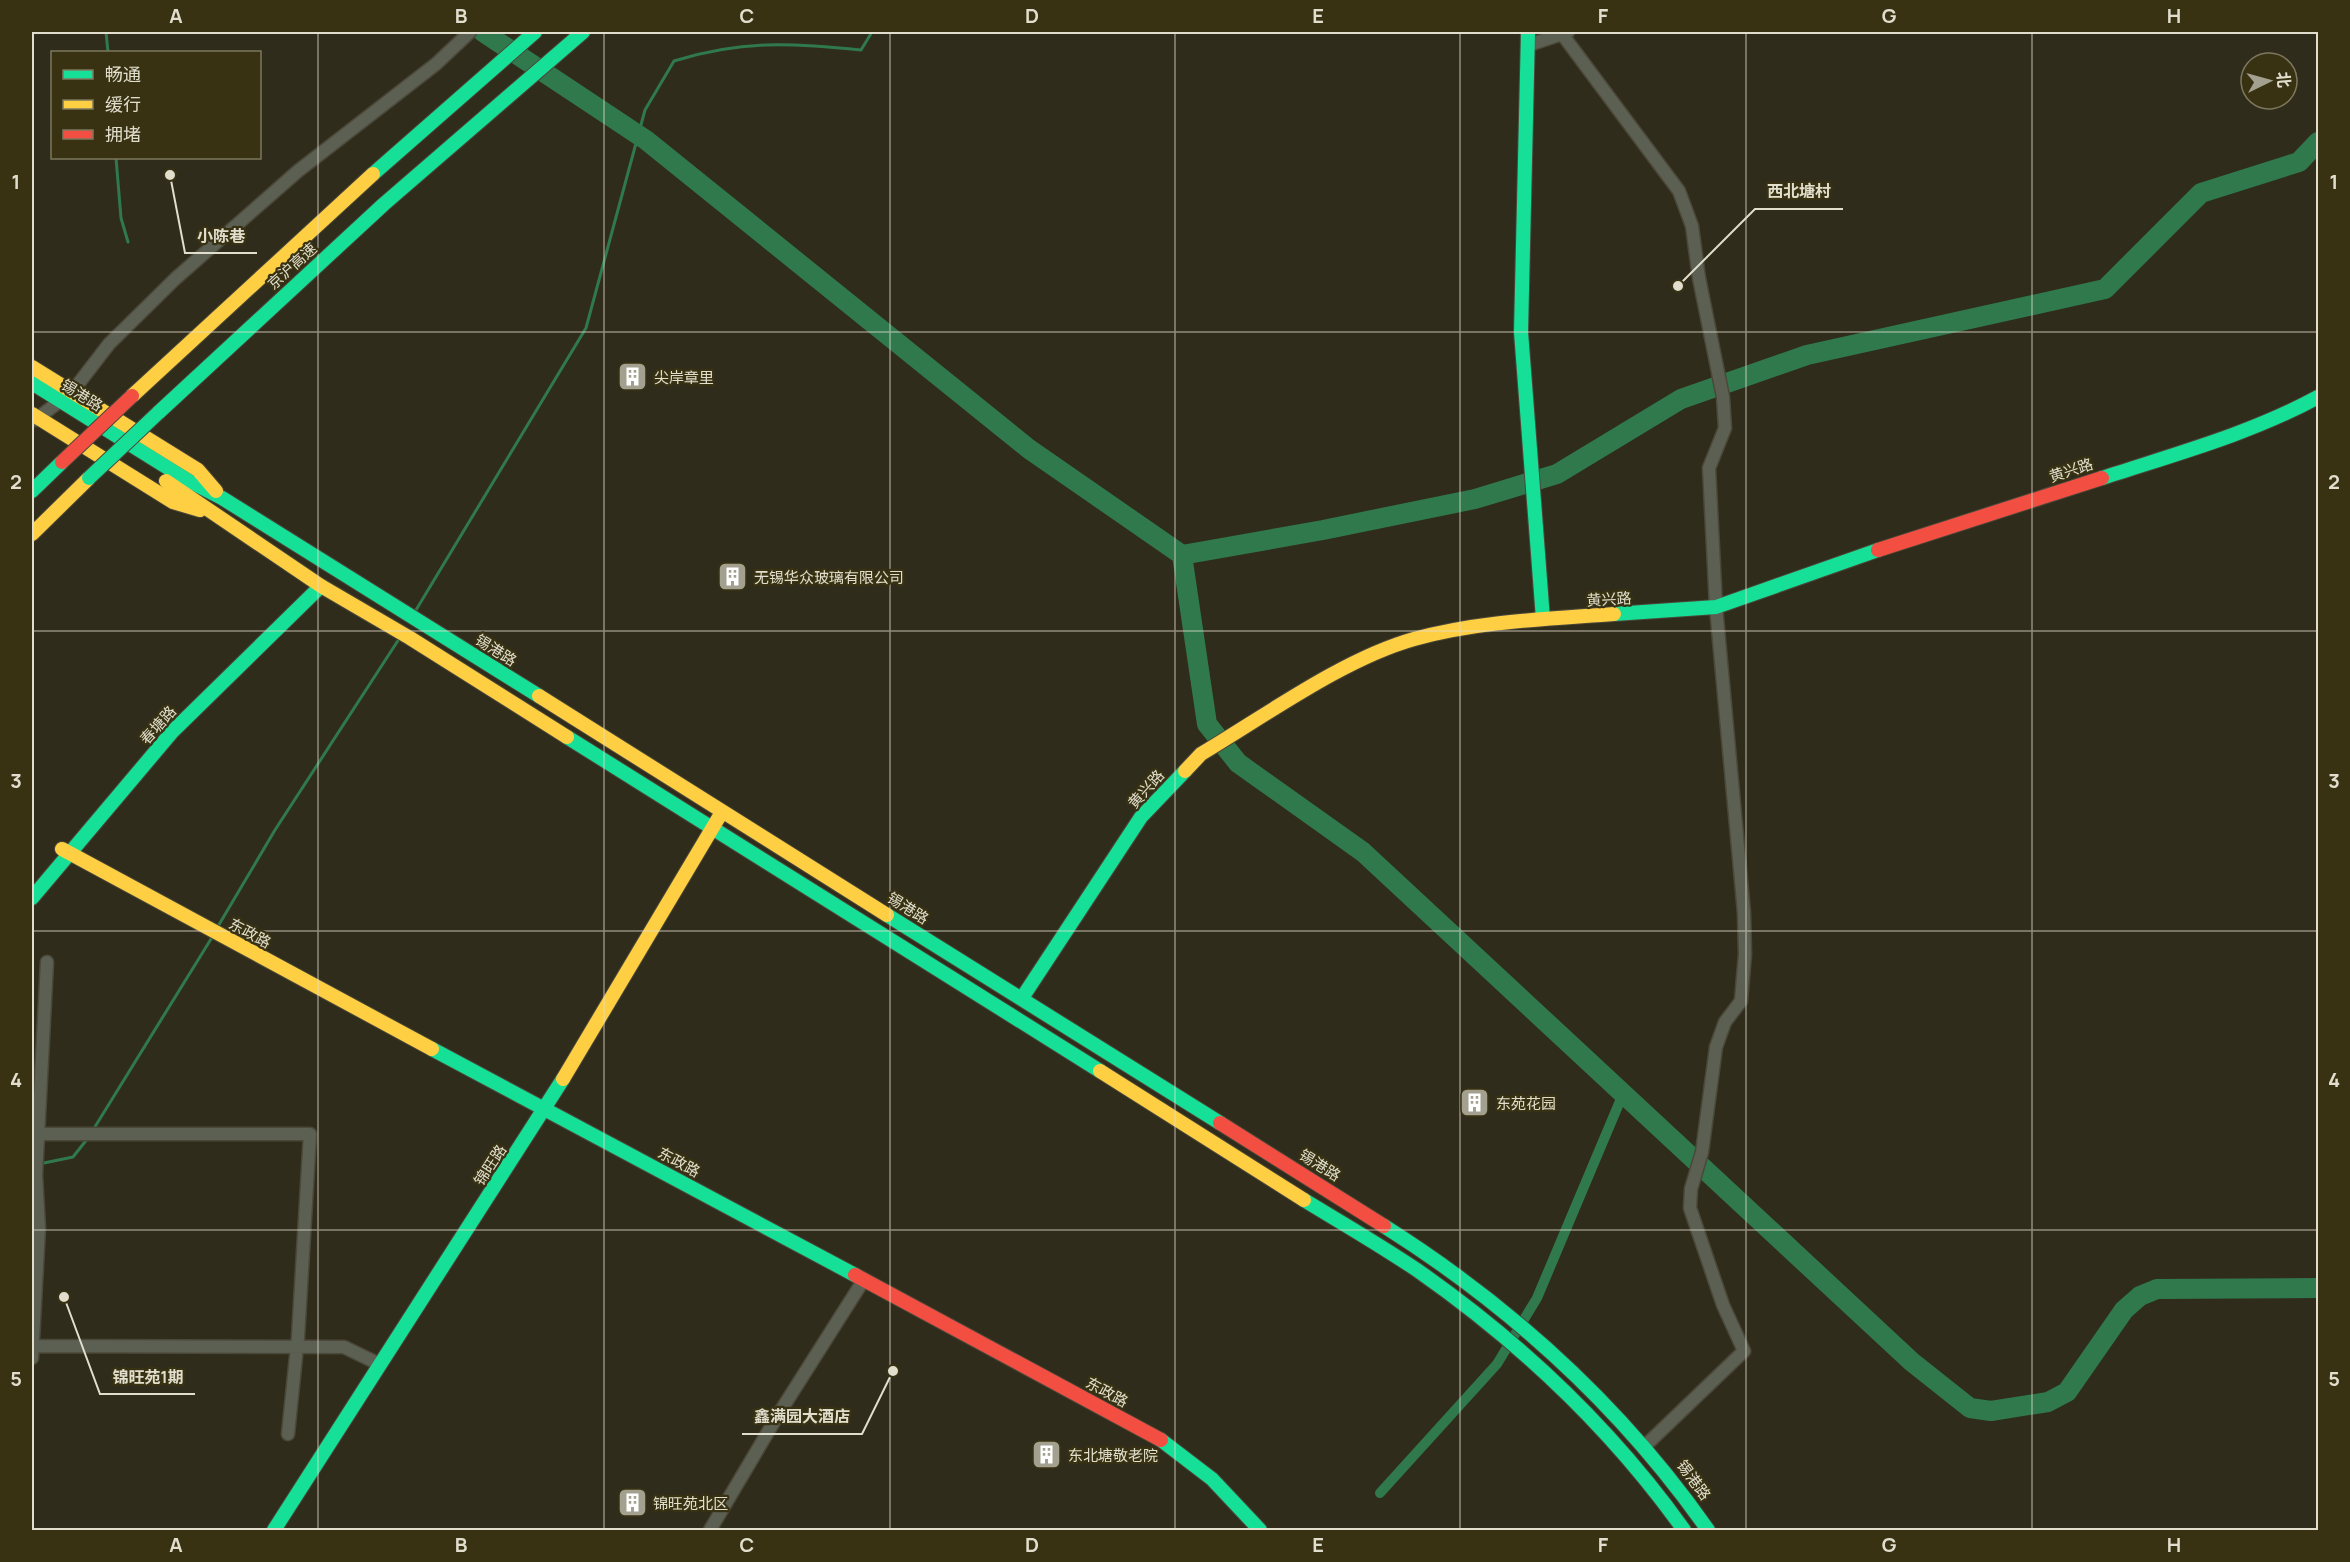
<svg xmlns="http://www.w3.org/2000/svg" width="2350" height="1562" viewBox="0 0 2350 1562" font-family="Manrope,'Noto Sans SC',sans-serif">
<style>
.lines{fill:none;stroke-linecap:round;stroke-linejoin:round}
.stream{stroke:#30794d;stroke-width:3}
.canal{stroke:#30794d;stroke-width:10}
.river{stroke:#30794d;stroke-width:20}
.street-casing{stroke:#4b4839;stroke-width:15}
.fast-casing{stroke:#4b4839;stroke-width:16}
.slow-casing{stroke:#4b4839;stroke-width:16}
.jam-casing{stroke:#4b4839;stroke-width:16}
.street{stroke:#5c6053;stroke-width:12}
.fast{stroke:#16e098;stroke-width:14}
.slow{stroke:#ffcf43;stroke-width:14}
.jam{stroke:#f24e42;stroke-width:14}
.fast-bridge-casing{stroke:#4b4839;stroke-width:16;stroke-linecap:butt}
.jam-bridge-casing{stroke:#4b4839;stroke-width:16;stroke-linecap:butt}
.fast-bridge{stroke:#16e098;stroke-width:14}
.jam-bridge{stroke:#f24e42;stroke-width:14}
.grid{fill:none;stroke:#e1decd;stroke-width:1.5;stroke-opacity:0.55}
.labels{text-anchor:middle;dominant-baseline:central;stroke-width:4.5;stroke-linejoin:round;paint-order:stroke}
.street-label{font-size:15px;fill:#e1decd;stroke:#383213}
.poi-label{font-size:15px;fill:#e1decd;stroke:#383213;text-anchor:start}
.leader{fill:none;stroke:#e1decd;stroke-width:2}
.callout-dot{fill:#e1decd;stroke:#383213;stroke-width:2}
.callout-label{font-size:16px;text-anchor:middle;font-weight:bold;fill:#e1decd;stroke:#383213;stroke-width:4.5;stroke-linejoin:round;paint-order:stroke}
.neatline{fill:none;stroke:#e1decd;stroke-width:2}
.grid-label{font-size:20px;text-anchor:middle;font-weight:bold;fill:#e1decd}
</style>
<rect width="100%" height="100%" fill="#302c1b"/>
<g class="lines">
<path class="stream" d="M106,32l2,20
M116,158l5,60 7,24
M416,610l170,-282 59,-218 29,-49c68,-21 117,-18 187,-11l11,-18
M217,928l58,-98 124,-191
M93,1130l118,-191
M39,1164l34,-7 15,-19"/>
<path class="canal" d="M1380,1493l117,-129 40,-66 86,-204"/>
<path class="river" d="M483,32l163,108 383,309 153,106 25,169 31,39 125,89 549,510 58,46 21,3 57,-9 19,-10 57,-82 16,-14 17,-7 161,-1
M1182,555l141,-25 152,-31 82,-25 124,-75 126,-44 298,-66 96,-96 98,-31 19,-20"/>
<defs>
<path id="street" d="M1562,34l117,157 13,35 7,52 24,119 2,31 -16,40 7,139 28,306 1,41 -4,47 -16,21 -9,25 -14,105 -11,37 -1,19 33,97 21,46 -98,94
M1529,45l39,-13
M35,420l37,-28 37,-48 66,-65 123,-108 138,-107 34,-32
M38,1134h272l-12,203 -10,97
M32,1346l312,1 35,17
M32,1358l7,-130 -3,-53 11,-213
M710,1530l68,-115 85,-134"/>
<path id="fast" d="M1528,32l-7,300 22,287
M373,174l162,-142
M32,383l157,98 33,17 317,198
M158,413l226,-209 199,-172
M2102,478c73,-24 148,-44 216,-81
M32,491l30,-29
M1614,614l102,-7 162,-57
M567,737l533,334
M32,898l140,-166 149,-146
M887,915l333,208
M1022,998l119,-181 44,-46
M432,1049l423,226
M1304,1200c38,23 76,45 113,70 103,72 194,158 267,260
M1384,1226c128,81 237,180 324,304
M1161,1440l51,39 48,51
M274,1530l289,-451"/>
<path id="slow" d="M32,367l166,103 18,21
M132,396l241,-222
M32,414l141,88 27,8
M166,481l155,105 89,52 157,99
M32,534l57,-56
M539,696l348,219
M1185,771l16,-17c64,-38 142,-95 213,-115 65,-18 133,-20 200,-25
M62,849l370,200
M1100,1071l204,129
M563,1079l156,-262"/>
<path id="jam" d="M1878,550l224,-72
M1220,1123l164,103
M855,1275l306,165"/>
</defs>
<use href="#street" class="street-casing"/>
<use href="#fast" class="fast-casing"/>
<use href="#slow" class="slow-casing"/>
<use href="#jam" class="jam-casing"/>
<use href="#street" class="street"/>
<use href="#fast" class="fast"/>
<use href="#slow" class="slow"/>
<use href="#jam" class="jam"/>
<defs>
<path id="fast-bridge" d="M89,478l69,-65"/>
<path id="jam-bridge" d="M62,462l70,-66"/>
</defs>
<use href="#fast-bridge" class="fast-bridge-casing"/>
<use href="#jam-bridge" class="jam-bridge-casing"/>
<use href="#fast-bridge" class="fast-bridge"/>
<use href="#jam-bridge" class="jam-bridge"/>
</g>
<path class="grid" d="M318,32v1498M604,32v1498M890,32v1498M1175,32v1498M1460,32v1498M1746,32v1498M2032,32v1498M32,332h2286M32,631h2286M32,931h2286M32,1230h2286"/>
<defs>
<symbol id="building-square" viewBox="-11 -11 22 22"><rect x="-9" y="-9" width="18" height="18" rx="4" fill="#a3a08f" stroke="#383213"/><path d="M-4-6H4V6H1V3H-1V6H-4ZM-2.5-4.3h1.7v1.8h-1.7ZM.8-4.3h1.7v1.8H.8ZM-2.5-1h1.7V.8h-1.7ZM.8-1h1.7V.8H.8Z" fill="#fff"/></symbol>
</defs>
<g fill-rule="evenodd">
<use href="#building-square" x="616" y="360" width="33" height="33"/>
<use href="#building-square" x="716" y="560" width="33" height="33"/>
<use href="#building-square" x="1458" y="1086" width="33" height="33"/>
<use href="#building-square" x="1030" y="1438" width="33" height="33"/>
<use href="#building-square" x="616" y="1486" width="33" height="33"/>
</g>
<g class="labels">
<g class="street-label">
<text transform="translate(292 266) rotate(-42)">京沪高速</text>
<text transform="translate(82 395) rotate(32)">锡港路</text>
<text transform="translate(2071 470) rotate(-18)">黄兴路</text>
<text transform="translate(1609 599) rotate(-3)">黄兴路</text>
<text transform="translate(496 650) rotate(32)">锡港路</text>
<text transform="translate(158 725) rotate(-48)">春塘路</text>
<text transform="translate(1146 789) rotate(-48)">黄兴路</text>
<text transform="translate(908 908) rotate(32)">锡港路</text>
<text transform="translate(250 933) rotate(28)">东政路</text>
<text transform="translate(679 1162) rotate(28)">东政路</text>
<text transform="translate(490 1165) rotate(-57)">锦旺路</text>
<text transform="translate(1320 1165) rotate(32)">锡港路</text>
<text transform="translate(1107 1392) rotate(28)">东政路</text>
<text transform="translate(1694 1480) rotate(54)">锡港路</text>
</g>
<g class="poi-label">
<text x="654" y="377">尖岸章里</text>
<text x="754" y="577">无锡华众玻璃有限公司</text>
<text x="1496" y="1103">东苑花园</text>
<text x="1068" y="1455">东北塘敬老院</text>
<text x="653" y="1503">锦旺苑北区</text>
</g>
</g>
<path class="leader" d="M1678 286L1755 209H1843M170 175L185 253H257M64 1297L100 1394H195M893 1371L862 1434H742"/>
<g class="callout-dot">
<circle cx="1678" cy="286" r="6"/>
<circle cx="170" cy="175" r="6"/>
<circle cx="64" cy="1297" r="6"/>
<circle cx="893" cy="1371" r="6"/>
</g>
<g class="callout-label">
<text x="1799" y="197">西北塘村</text>
<text x="221" y="242">小陈巷</text>
<text x="148" y="1383">锦旺苑1期</text>
<text x="802" y="1422">鑫满园大酒店</text>
</g>
<rect width="2350" height="1562" fill="none" stroke="#383213" stroke-width="66"/>
<rect x="51" y="51" width="210" height="108" fill="#383213" stroke="#7c775d" stroke-width="1.5"/>
<rect x="63" y="70" width="30" height="9" fill="#16e098" stroke="#7c775d" stroke-width="1.5"/>
<text x="105" y="81" font-size="18" fill="#e1decd">畅通</text>
<rect x="63" y="100" width="30" height="9" fill="#ffcf43" stroke="#7c775d" stroke-width="1.5"/>
<text x="105" y="111" font-size="18" fill="#e1decd">缓行</text>
<rect x="63" y="130" width="30" height="9" fill="#f24e42" stroke="#7c775d" stroke-width="1.5"/>
<text x="105" y="141" font-size="18" fill="#e1decd">拥堵</text>
<g transform="translate(2269 81) rotate(85)"><circle r="28" fill="#383213" stroke="#7c775d" stroke-width="1.5"/>
<path d="M0-4.5L10 22L0 15L-10 22Z" fill="#a3a08f"/>
<text y="-9" font-size="16" font-weight="bold" text-anchor="middle" fill="#e1decd">北</text>
</g>
<rect x="33" y="33" width="2284" height="1496" class="neatline"/>
<g class="grid-label">
<text x="176" y="23">A</text>
<text x="461" y="23">B</text>
<text x="747" y="23">C</text>
<text x="1032" y="23">D</text>
<text x="1318" y="23">E</text>
<text x="1603" y="23">F</text>
<text x="1889" y="23">G</text>
<text x="2174" y="23">H</text>
<text x="16" y="189">1</text>
<text x="2334" y="189">1</text>
<text x="16" y="489">2</text>
<text x="2334" y="489">2</text>
<text x="16" y="788">3</text>
<text x="2334" y="788">3</text>
<text x="16" y="1087">4</text>
<text x="2334" y="1087">4</text>
<text x="16" y="1386">5</text>
<text x="2334" y="1386">5</text>
<text x="176" y="1552">A</text>
<text x="461" y="1552">B</text>
<text x="747" y="1552">C</text>
<text x="1032" y="1552">D</text>
<text x="1318" y="1552">E</text>
<text x="1603" y="1552">F</text>
<text x="1889" y="1552">G</text>
<text x="2174" y="1552">H</text>
</g>
</svg>
